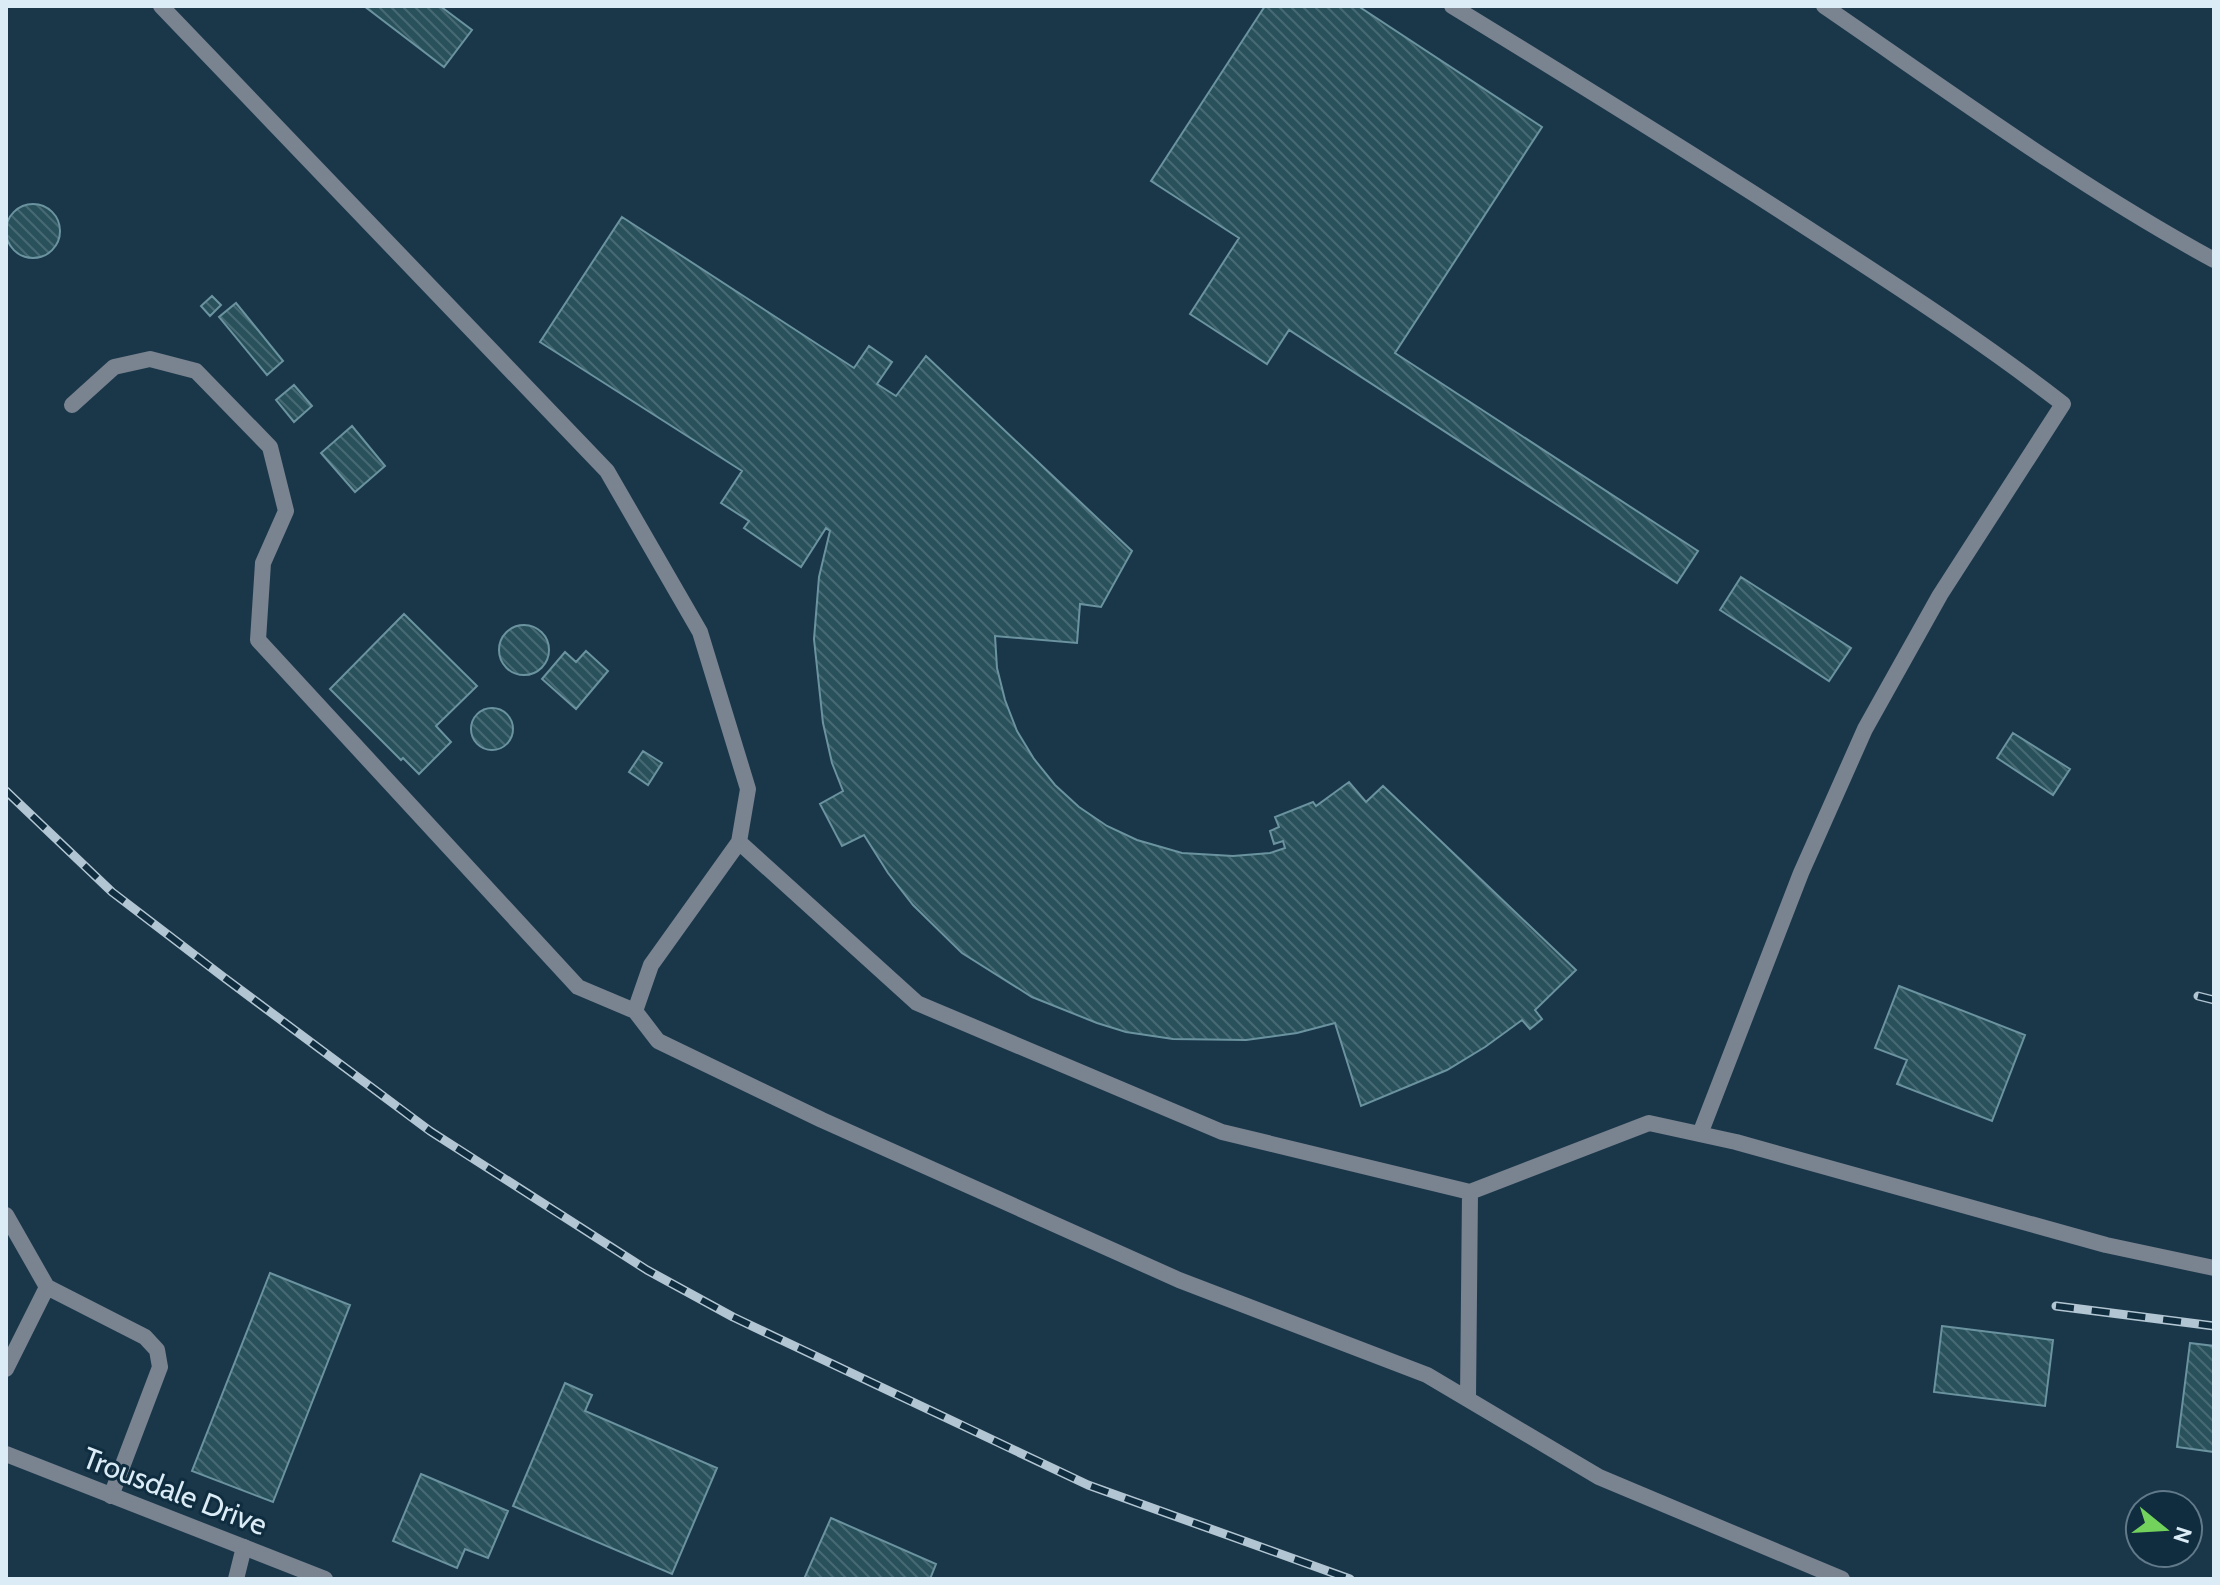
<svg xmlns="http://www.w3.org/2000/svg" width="2220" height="1585" viewBox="0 0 2220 1585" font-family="Cabin,sans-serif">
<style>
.building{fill:url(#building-back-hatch);stroke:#6a939f;stroke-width:2}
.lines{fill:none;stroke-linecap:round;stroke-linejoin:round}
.service{stroke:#7a8390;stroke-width:16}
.tertiary{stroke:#7a8390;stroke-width:16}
.rail-casing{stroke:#b2c5d2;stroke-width:9}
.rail{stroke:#0f2d3f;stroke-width:6;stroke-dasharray:18;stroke-linecap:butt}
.labels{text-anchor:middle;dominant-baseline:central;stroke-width:6;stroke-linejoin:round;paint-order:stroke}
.street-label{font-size:30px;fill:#dbecf7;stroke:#0f2d3f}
</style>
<defs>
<pattern id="building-back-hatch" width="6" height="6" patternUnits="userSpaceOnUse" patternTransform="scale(2)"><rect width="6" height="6" fill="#29515c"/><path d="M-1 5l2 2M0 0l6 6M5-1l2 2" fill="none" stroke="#476a74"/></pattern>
</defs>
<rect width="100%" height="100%" fill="#1a374a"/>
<path class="building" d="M364,6h76l32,24 -28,37z
M1265,6h93l184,121 -147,226 303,198 -21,32 -388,-253 -22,34 -77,-50 49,-76 -88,-57z
M6 231a27 27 0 1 1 54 0a27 27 0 1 1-54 0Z
M622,217l232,151 15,-22 23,16 -15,22 19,12 30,-40 206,195 -31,56 -21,-3 -3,39 -82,-7 2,32 8,32 12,31 17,28 21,26 24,22 28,19 30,14 45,13 51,3 37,-3 15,-5 -2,-7 -9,3 -4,-13 9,-4 -4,-10 38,-15 3,4 33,-24 17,20 17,-16 193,184 -41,40 7,9 -12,10 -8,-9 -37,27 -38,23 -86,36 -26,-83 -38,10 -51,7 -73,-1 -47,-7 -29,-9 -65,-26 -70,-44 -49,-48 -25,-32 -24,-38 -22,11 -22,-42 23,-13 -11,-28 -9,-40 -9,-84 5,-62 11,-46 -4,-3 -25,39 -57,-39 5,-7 -28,-18 21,-32 -202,-129z
M212,296l9,9 -11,11 -9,-10z
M236,303l47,58 -16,14 -48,-58z
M294,385l18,21 -18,16 -18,-22z
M352,426l33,40 -30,26 -34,-39z
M1741,577l110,71 -22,33 -109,-71z
M404,614l73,72 -41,40 15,16 -32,32 -16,-16 -2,2 -71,-71z
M499 650a25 25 0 1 1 50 0a25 25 0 1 1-50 0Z
M586,651l22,20 -32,38 -34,-30 23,-27 11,10z
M471 729a21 21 0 1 1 42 0a21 21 0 1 1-42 0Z
M2013,733l57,36 -17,26 -56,-37z
M643,751l19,12 -14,22 -19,-13z
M1899,986l126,49 -33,86 -95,-37 10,-24 -32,-12z
M270,1273l80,32 -77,197 -81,-31z
M1942,1326l111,14 -8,66 -111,-14z
M2190,1343l24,3v106l-37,-5z
M565,1383l27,12 -7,16 132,57 -45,106 -159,-68z
M421,1474l87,37 -20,47 -23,-9 -8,19 -64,-27z
M831,1518l105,46 -6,15h-126z"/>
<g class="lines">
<path class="service" d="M161,6l446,465 93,161 48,157 -9,53 -88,123 -16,46 23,30 164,79 357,160 248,95 172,102 243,102
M1452,6c129,79 259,159 386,242 77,50 153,100 225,156l-123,191 -75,134 -64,144 -101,261
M1824,6c127,87 254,180 390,254
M72,405l42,-38 36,-8 46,12 74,76 16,64 -23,52 -5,77 320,347 57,24
M739,842l178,161 305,129 248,60 179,-69 87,19 370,103 108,23
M6,1215l41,72 98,50 12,13 3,17 -49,129
M6,1369l41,-82
M1468,1399l2,-207
M236,1579l8,-32"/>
<path class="tertiary" d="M6,1454l319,125"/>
<defs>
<path id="rail" d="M6,791l106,101 110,84 208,155 217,139 86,47 355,168 262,94
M2198,996l16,4
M2056,1306l158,20"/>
</defs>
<use href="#rail" class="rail-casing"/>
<use href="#rail" class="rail"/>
</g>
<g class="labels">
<g class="street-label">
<text transform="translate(175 1491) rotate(21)">Trousdale Drive</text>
</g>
</g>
<rect width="2220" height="1585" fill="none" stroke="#dbecf7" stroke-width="16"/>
<g transform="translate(2164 1529) rotate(108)"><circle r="38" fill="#0f2d3f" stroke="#617989" stroke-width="2"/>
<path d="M0-6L14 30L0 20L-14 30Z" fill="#73d25c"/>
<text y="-12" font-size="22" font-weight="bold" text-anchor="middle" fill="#dbecf7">N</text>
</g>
</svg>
